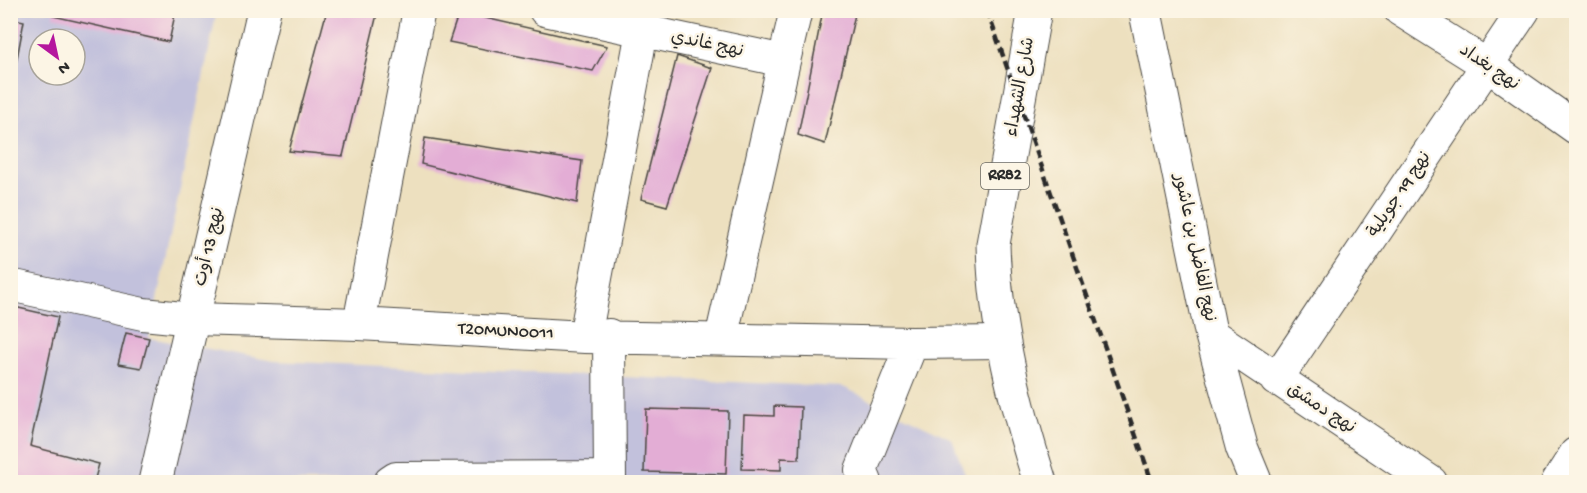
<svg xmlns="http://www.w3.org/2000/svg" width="1587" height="493" viewBox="0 0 1587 493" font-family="'Gochi Hand','Playpen Sans Arabic',sans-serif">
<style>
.industrial{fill:#c2c1dc;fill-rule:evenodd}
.building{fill:#e3add5}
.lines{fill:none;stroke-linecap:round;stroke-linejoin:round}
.minor-casing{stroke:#484641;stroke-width:34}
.secondary-casing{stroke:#484641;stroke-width:35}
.primary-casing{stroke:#484641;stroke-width:35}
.minor{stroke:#fff;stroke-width:32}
.secondary{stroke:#fff;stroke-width:33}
.primary{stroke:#fff;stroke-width:33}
.rail{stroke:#2b2b2b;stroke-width:4.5;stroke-dasharray:9 4.5;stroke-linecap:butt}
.labels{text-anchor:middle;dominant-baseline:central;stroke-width:5;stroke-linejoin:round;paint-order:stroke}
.shield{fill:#fcf5e5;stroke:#6a6863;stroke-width:1.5}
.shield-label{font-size:16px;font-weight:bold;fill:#2b2b2b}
.street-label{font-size:18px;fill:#2b2b2b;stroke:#fcf5e5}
</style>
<rect width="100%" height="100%" fill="#fcf5e5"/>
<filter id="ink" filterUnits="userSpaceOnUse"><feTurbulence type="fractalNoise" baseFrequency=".0167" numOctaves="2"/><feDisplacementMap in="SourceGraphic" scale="12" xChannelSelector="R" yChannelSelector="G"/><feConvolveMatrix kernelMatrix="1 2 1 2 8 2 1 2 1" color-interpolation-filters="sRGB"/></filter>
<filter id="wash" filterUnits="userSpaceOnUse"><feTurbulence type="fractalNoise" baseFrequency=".008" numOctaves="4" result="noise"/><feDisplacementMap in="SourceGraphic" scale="24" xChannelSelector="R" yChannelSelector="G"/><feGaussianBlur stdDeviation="1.35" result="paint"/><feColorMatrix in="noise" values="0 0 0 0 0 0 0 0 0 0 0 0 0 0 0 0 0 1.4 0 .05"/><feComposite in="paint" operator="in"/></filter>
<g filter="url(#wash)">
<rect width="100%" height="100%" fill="#ede0bf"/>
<path class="industrial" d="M10,11h207l-68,327 125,23 569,26 109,52 16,43h-957zM39,39h36v36h-36z"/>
<g id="blocks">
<path class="building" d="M54,10h122l-7,32 -116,-26z
M327,10h51l-35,146 -54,-5z
M823,10h33l-31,134 -27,-9z
M459,12l148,34 -14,25 -144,-29z
M10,18l14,3 -12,64h-2z
M677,56l35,12 -45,138 -26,-7z
M425,138l157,23 -5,42 -156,-39z
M10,306l48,11 -28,129 69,18 -5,18h-84z
M126,333l23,5 -8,30 -23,-4z
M774,406l27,1 -2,52 -18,-1v12l-39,-1 2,-54 30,1z
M646,409l82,2 -2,63 -82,-2z"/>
</g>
</g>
<g filter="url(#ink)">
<use href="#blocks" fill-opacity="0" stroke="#484641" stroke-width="1.5"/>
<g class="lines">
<defs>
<path id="minor" d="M545,10l239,51 12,-51
M1145,10l66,324 31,114 14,34
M1400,10l87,55 89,63
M10,285l133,29 50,5 166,5 226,13 327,6 92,-1
M359,324l60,-314
M1211,334l220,148
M609,335l1,147
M585,337l57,-306
M721,339l63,-278
M1276,380l248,-370
M390,482l6,-4 214,-1
M866,482l-5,-12 51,-127"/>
<path id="secondary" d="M155,482l109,-472
M1558,482l18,-28"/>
<path id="primary" d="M1035,10l-42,234c2,81 23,162 47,238"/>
</defs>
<use href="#minor" class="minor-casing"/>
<use href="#secondary" class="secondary-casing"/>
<use href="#primary" class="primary-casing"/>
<use href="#minor" class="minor"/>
<use href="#secondary" class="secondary"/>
<use href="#primary" class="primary"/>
<path class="rail" d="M987,10l165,472"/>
</g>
</g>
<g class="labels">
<rect class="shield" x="981" y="163" width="48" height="26" rx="4.5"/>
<g class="shield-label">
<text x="1005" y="176">RR82</text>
</g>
<g class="street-label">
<text transform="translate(707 45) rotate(12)">نهج غاندي</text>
<text transform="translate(1489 68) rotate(34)">نهج بغداد</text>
<text transform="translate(1021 87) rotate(-80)">شارع الشهداء</text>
<text transform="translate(1400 195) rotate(-56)">نهج 19 جويلية</text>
<text transform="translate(210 247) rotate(-77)">نهج 13 أوت</text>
<text transform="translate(1194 248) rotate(78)">نهج الفاضل بن عاشور</text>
<text transform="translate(506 332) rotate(3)">T20MUN0011</text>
<text transform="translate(1321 409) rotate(33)">نهج دمشق</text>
</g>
</g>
<rect width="1587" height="493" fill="none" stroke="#fcf5e5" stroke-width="36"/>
<g transform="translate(57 57) rotate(147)"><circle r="28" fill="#fcf5e5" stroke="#a8a49b" stroke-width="1.5"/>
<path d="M0-4.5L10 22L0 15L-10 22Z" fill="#b5179e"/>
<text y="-9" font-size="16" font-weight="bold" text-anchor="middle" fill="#2b2b2b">N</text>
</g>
</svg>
